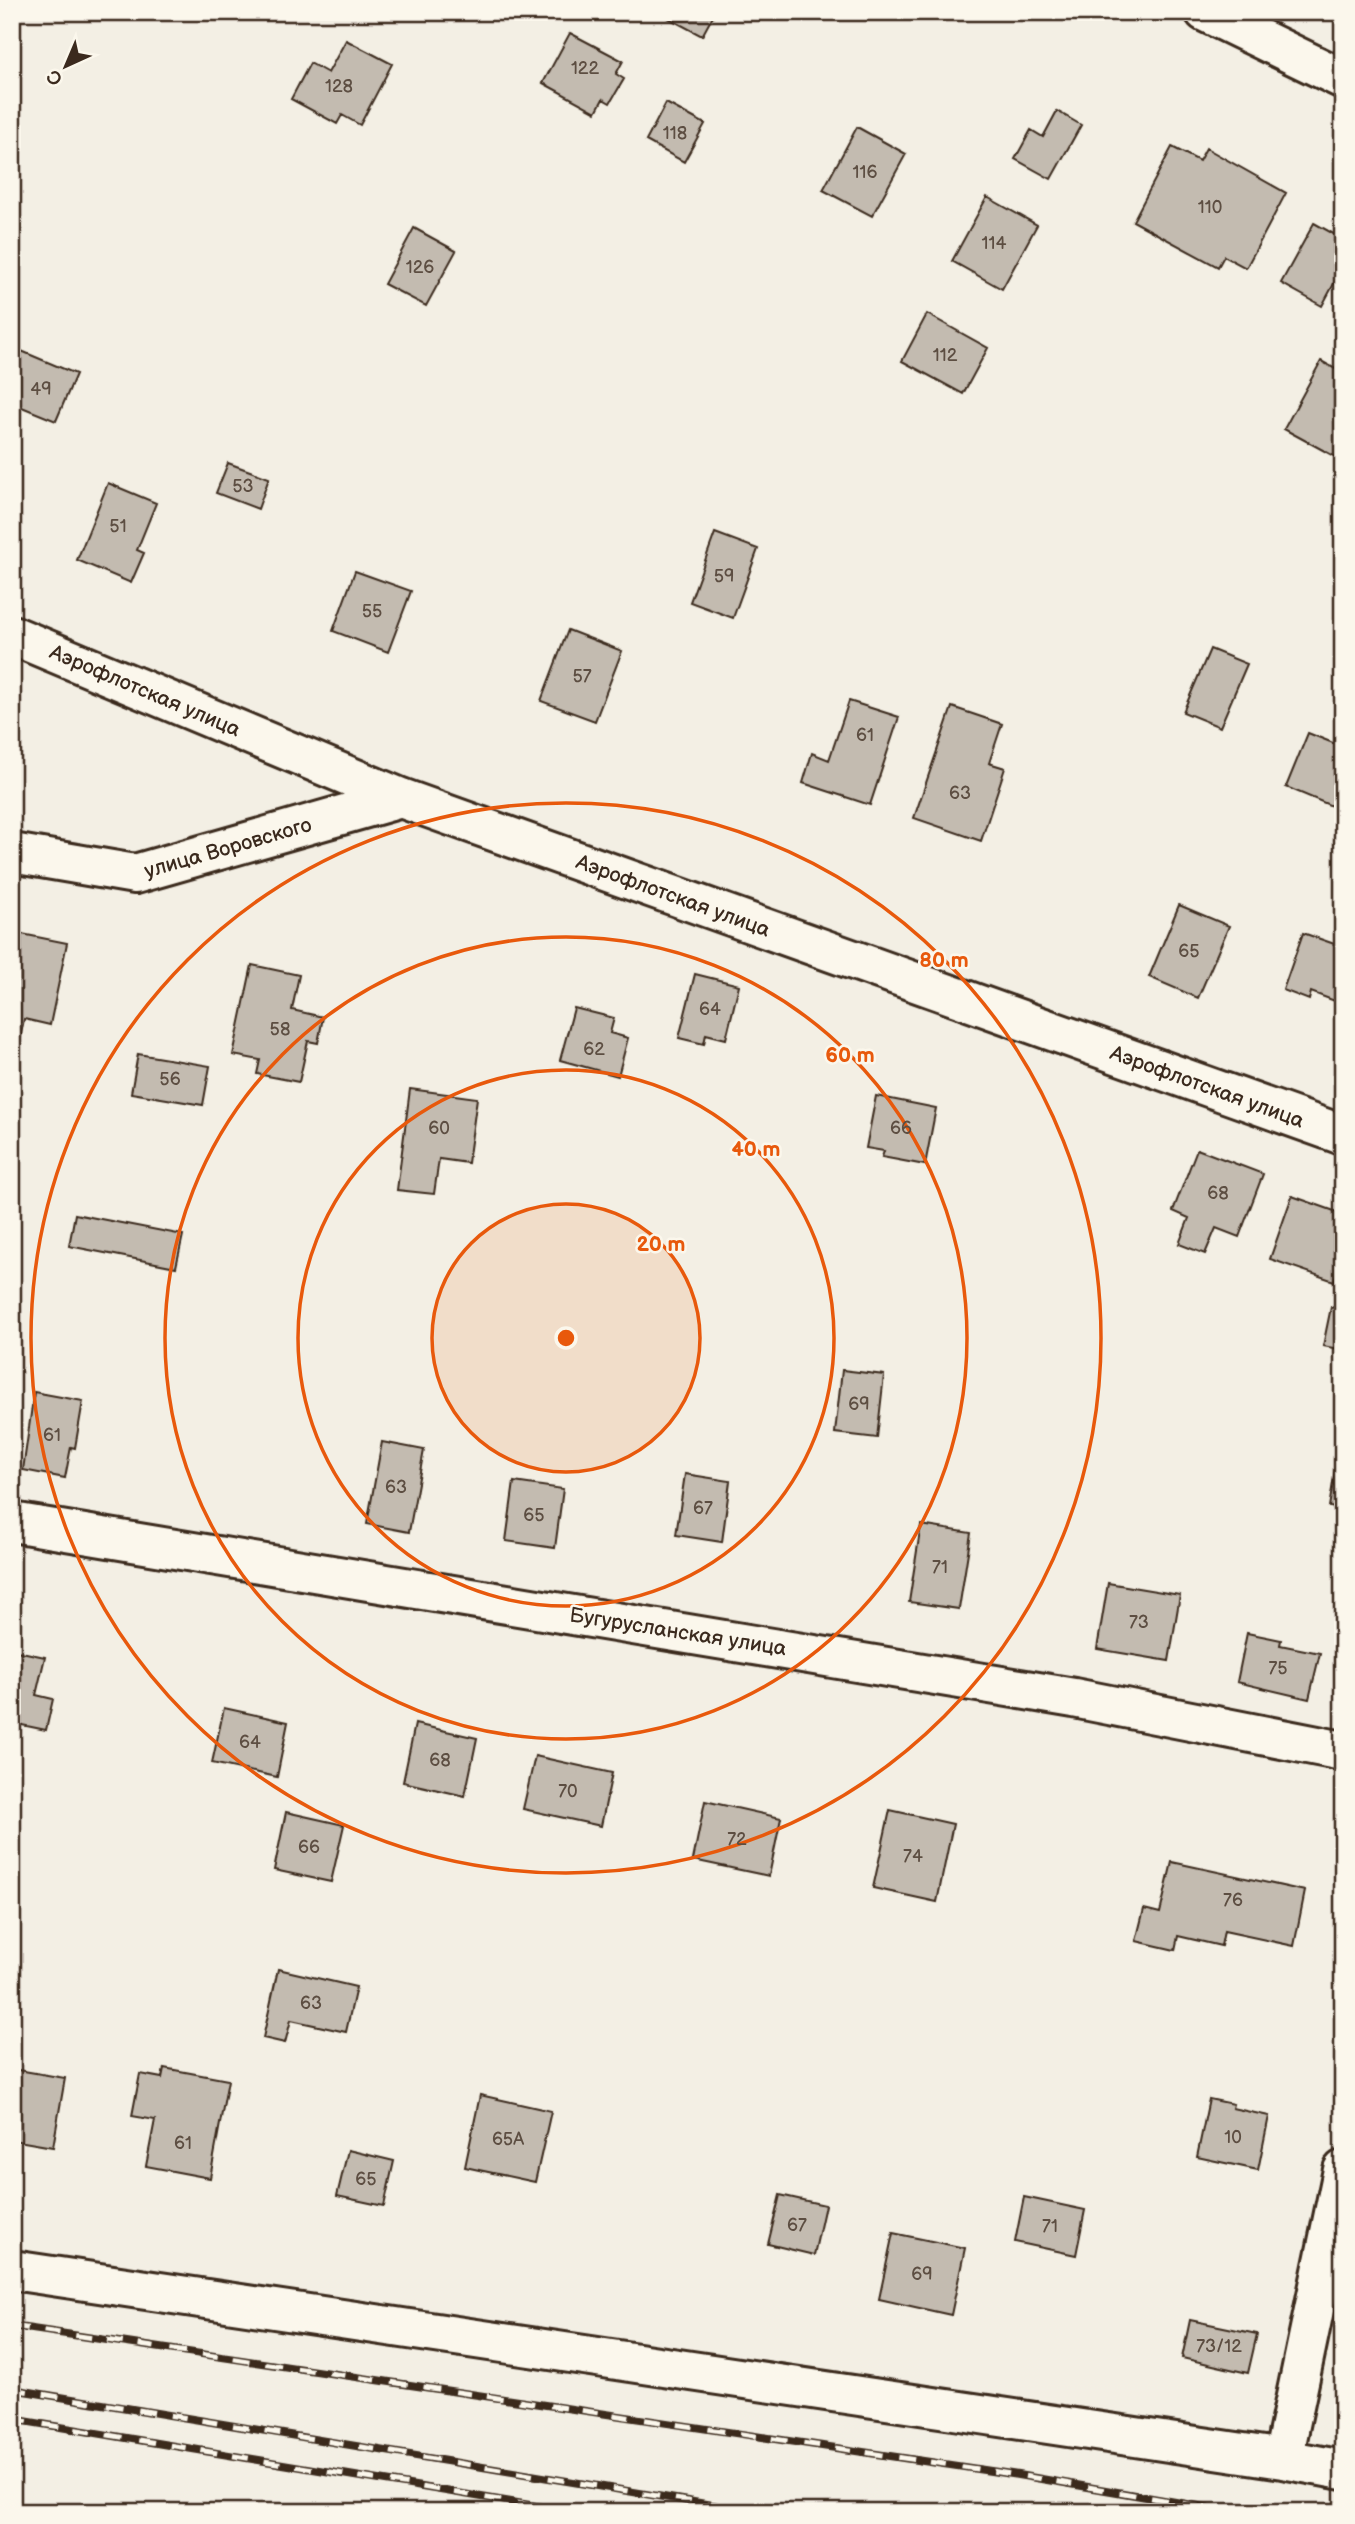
<svg xmlns="http://www.w3.org/2000/svg" width="1355" height="2524" viewBox="0 0 1355 2524" font-family="'Balsamiq Sans',sans-serif">
<style>
.building{fill:#c3bbb0;stroke:#3b2a1e;stroke-width:2}
.lines{fill:none;stroke-linecap:round;stroke-linejoin:round}
.minor-casing{stroke:#3b2a1e;stroke-width:44}
.minor{stroke:#fbf7ec;stroke-width:38}
.rail-casing{stroke:#3b2a1e;stroke-width:8}
.rail{stroke:#fbf7ec;stroke-width:5;stroke-dasharray:16;stroke-linecap:butt}
.ring{fill:none;stroke:#e8590c;stroke-width:3.5}
.labels{text-anchor:middle;dominant-baseline:central;stroke-width:5;stroke-linejoin:round;paint-order:stroke}
.number-label{font-size:18px;fill:#5d4e42}
.street-label{font-size:21px;fill:#3b2a1e;stroke:#fbf7ec}
.centre{fill:#e8590c;stroke:#fbf7ec;stroke-width:3.5}
.ring-label{font-size:21px;text-anchor:middle;font-weight:bold;fill:#e8590c;stroke:#fbf7ec;stroke-width:5;stroke-linejoin:round;paint-order:stroke}
</style>
<rect width="100%" height="100%" fill="#f3efe4"/>
<filter id="ink" filterUnits="userSpaceOnUse"><feTurbulence type="fractalNoise" baseFrequency=".0143" numOctaves="2"/><feDisplacementMap in="SourceGraphic" scale="14" xChannelSelector="R" yChannelSelector="G"/><feConvolveMatrix kernelMatrix="1 2 1 2 8 2 1 2 1" color-interpolation-filters="sRGB"/></filter>
<g filter="url(#ink)">
<path class="building" d="M657,12h58l-13,24z
M570,33l53,28 -7,13 8,5 -14,24 -7,-4 -7,13 -53,-29z
M346,40l46,24 -32,61 -18,-10 -5,9 -46,-25 19,-36 18,10z
M666,103l39,21 -21,38 -38,-21z
M1057,111l24,14 -30,54 -36,-20 16,-29 12,7z
M857,127l49,27 -34,62 -49,-26z
M1172,147l27,14 7,-13 80,45 -40,75 -22,-12 -6,11 -85,-46z
M987,197l50,28 -35,64 -50,-28z
M1314,223l29,16v28l-21,39 -41,-23z
M414,228l42,23 -30,55 -42,-22z
M927,314l61,34 -25,46 -61,-33z
M19,350l57,24 -20,47 -44,-18v-36z
M1321,361l22,12v88l-59,-32z
M228,463l41,15 -11,31 -42,-16z
M108,483l48,20 -19,47 7,3 -13,30 -54,-23z
M715,533l43,16 -25,69 -43,-16z
M355,571l56,20 -23,61 -55,-21z
M568,630l54,21 -27,70 -54,-20z
M1210,649l37,15 -27,63 -37,-15z
M849,701l50,16 -29,88 -67,-22 9,-30 17,7z
M952,707l50,17 -13,39 16,5 -24,73 -67,-23z
M1308,733l35,14v37l-9,23 -48,-20z
M1179,905l50,21 -31,72 -49,-21z
M12,932l55,11 -17,82 -26,-6 -5,25 -7,-2z
M1303,933l40,14v57l-32,-12 -2,8 -26,-10z
M252,965l47,10 -7,35 31,7 -5,26 -10,-2 -9,41 -42,-8 3,-14 -27,-5z
M695,974l44,11 -13,54 -20,-5 -2,10 -25,-6z
M574,1008l40,10 -4,15 18,5 -10,38 -58,-16z
M138,1054l72,12 -7,39 -72,-12z
M410,1089l67,9 -9,65 -29,-4 -5,35 -37,-4z
M876,1096l60,12 -11,57 -43,-8 2,-6 -18,-3z
M1197,1149l66,25 -24,63 -23,-9 -11,26 -26,-10 10,-26 -16,-7z
M1292,1196l51,18v54l-4,-2 -5,15 -64,-22z
M75,1214l108,21 -7,32 -107,-21z
M1331,1307l12,3v40l-20,-4z
M842,1370l42,5 -7,63 -42,-5z
M34,1392l49,9 -8,47 -4,-1 -6,31 -42,-8z
M382,1442l42,8 -15,82 -42,-8z
M1338,1453h5v56l-14,-2z
M685,1474l45,7 -8,61 -46,-7z
M514,1482l49,7 -8,59 -49,-7z
M921,1525l50,8 -12,76 -50,-7z
M1108,1583l72,12 -11,66 -72,-12z
M1247,1633l34,7 -1,5 40,8 -11,46 -72,-17z
M12,1650l33,7 -9,38 17,4 -7,31 -34,-7z
M224,1708l64,14 -11,55 -65,-14z
M415,1724l62,14 -12,58 -62,-14z
M535,1756l77,17 -11,53 -78,-17z
M705,1801l76,17 -12,58 -76,-16z
M890,1810l63,14 -16,78 -64,-14z
M286,1812l58,13 -13,57 -57,-12z
M1172,1862l133,29 -11,55 -70,-15 -3,15 -43,-10 -3,14 -39,-9 8,-32 16,4z
M278,1969l78,18 -10,45 -55,-12 -6,23 -22,-5z
M164,2068l64,12 -18,98 -64,-12 9,-46 -23,-4 8,-42 22,4z
M12,2069l53,9 -12,69 -41,-7z
M480,2095l71,16 -16,71 -70,-15z
M1209,2099l24,5 -1,4 37,8 -11,54 -61,-13z
M348,2150l46,11 -10,45 -47,-10z
M780,2195l45,10 -11,50 -46,-11z
M1024,2197l61,13 -9,45 -61,-13z
M893,2233l72,15 -14,67 -72,-16z
M1190,2320l67,14 -9,39 -66,-15z"/>
<g class="lines">
<defs>
<path id="minor" d="M1205,12l138,67
M12,635l389,163 942,337
M12,853l123,21 266,-76
M12,1522l1062,176 269,53
M12,2270l1271,189 60,11
M1283,2459l60,-289"/>
</defs>
<use href="#minor" class="minor-casing"/>
<use href="#minor" class="minor"/>
<defs>
<path id="rail" d="M12,2326l1006,149 216,37
M12,2389l742,123
M12,2419l560,93"/>
</defs>
<use href="#rail" class="rail-casing"/>
<use href="#rail" class="rail"/>
</g>
</g>
<circle cx="566" cy="1338" r="134" fill="#e8590c" fill-opacity=".12"/>
<g class="ring">
<circle cx="566" cy="1338" r="134"/>
<circle cx="566" cy="1338" r="268"/>
<circle cx="566" cy="1338" r="401"/>
<circle cx="566" cy="1338" r="535"/>
</g>
<g class="labels">
<g class="number-label">
<text x="585" y="68">122</text>
<text x="339" y="86">128</text>
<text x="675" y="133">118</text>
<text x="865" y="172">116</text>
<text x="1210" y="207">110</text>
<text x="994" y="243">114</text>
<text x="420" y="267">126</text>
<text x="945" y="355">112</text>
<text x="41" y="389">49</text>
<text x="243" y="486">53</text>
<text x="118" y="526">51</text>
<text x="724" y="576">59</text>
<text x="372" y="611">55</text>
<text x="582" y="676">57</text>
<text x="865" y="735">61</text>
<text x="960" y="793">63</text>
<text x="1189" y="951">65</text>
<text x="710" y="1009">64</text>
<text x="280" y="1029">58</text>
<text x="594" y="1049">62</text>
<text x="170" y="1079">56</text>
<text x="439" y="1128">60</text>
<text x="901" y="1128">66</text>
<text x="1218" y="1193">68</text>
<text x="859" y="1404">69</text>
<text x="52" y="1435">61</text>
<text x="396" y="1487">63</text>
<text x="703" y="1508">67</text>
<text x="534" y="1515">65</text>
<text x="940" y="1567">71</text>
<text x="1139" y="1622">73</text>
<text x="1278" y="1668">75</text>
<text x="250" y="1742">64</text>
<text x="440" y="1760">68</text>
<text x="568" y="1791">70</text>
<text x="737" y="1839">72</text>
<text x="309" y="1847">66</text>
<text x="913" y="1856">74</text>
<text x="1233" y="1900">76</text>
<text x="311" y="2003">63</text>
<text x="1233" y="2137">10</text>
<text x="508" y="2139">65А</text>
<text x="183" y="2143">61</text>
<text x="366" y="2179">65</text>
<text x="797" y="2225">67</text>
<text x="1050" y="2226">71</text>
<text x="922" y="2274">69</text>
<text x="1219" y="2346">73/12</text>
</g>
<g class="street-label">
<text transform="translate(145 691) rotate(23)">Аэрофлотская улица</text>
<text transform="translate(228 848) rotate(-16)">улица Воровского</text>
<text transform="translate(673 896) rotate(20)">Аэрофлотская улица</text>
<text transform="translate(1207 1087) rotate(20)">Аэрофлотская улица</text>
<text transform="translate(678 1632) rotate(9)">Бугурусланская улица</text>
</g>
</g>
<circle cx="566" cy="1338" r="10" class="centre"/>
<g class="ring-label">
<text x="944" y="967">80 m</text>
<text x="850" y="1062">60 m</text>
<text x="756" y="1156">40 m</text>
<text x="661" y="1251">20 m</text>
</g>
<rect width="1355" height="2524" fill="none" stroke="#fbf7ec" stroke-width="42"/>
<rect x="21" y="21" width="1313" height="2482" fill="none" stroke="#3b2a1e" stroke-width="2.5" filter="url(#ink)"/>
<g transform="translate(66 66) rotate(224)" stroke="#fbf7ec" stroke-width="5" paint-order="stroke">
<path d="M0-5L12 26L0 18L-12 26Z" fill="#3b2a1e"/>
<text y="-10" font-size="19" font-weight="bold" text-anchor="middle" fill="#3b2a1e">С</text>
</g>
</svg>
